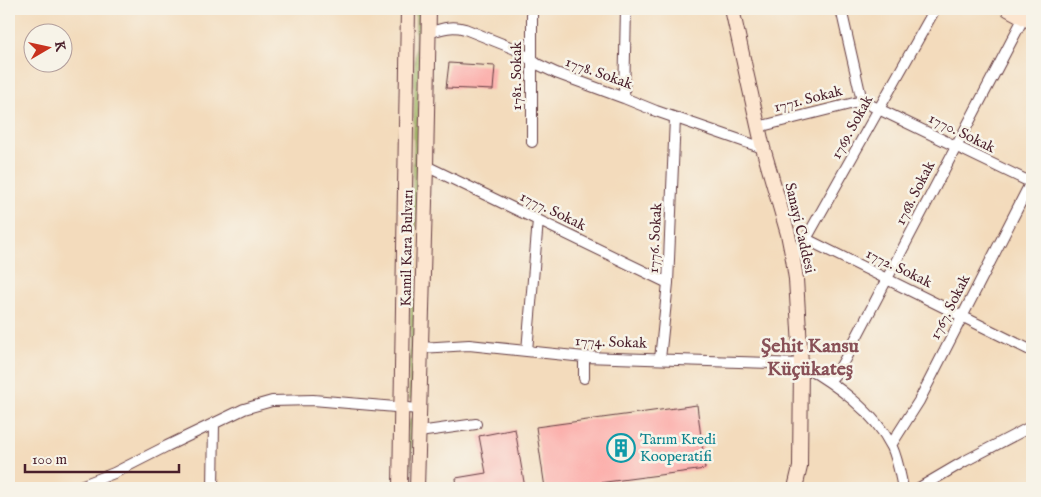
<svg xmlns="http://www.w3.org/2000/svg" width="1041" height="497" viewBox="0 0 1041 497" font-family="'IM FELL English',serif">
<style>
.green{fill:#a9c56c;stroke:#7a724c}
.building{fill:#fcaba8}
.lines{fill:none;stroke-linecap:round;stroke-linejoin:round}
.street-casing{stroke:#633b41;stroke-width:12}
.secondary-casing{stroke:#633b41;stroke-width:16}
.street{stroke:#fff;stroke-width:10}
.secondary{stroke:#fce5cf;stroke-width:14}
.labels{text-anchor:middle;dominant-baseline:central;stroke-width:5;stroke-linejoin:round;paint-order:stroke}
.street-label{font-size:15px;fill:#4a1f2b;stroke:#f7f3e8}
.culture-label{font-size:15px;fill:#0d838f;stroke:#f7f3e8;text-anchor:start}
.district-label{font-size:20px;font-weight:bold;fill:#885057;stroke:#f7f3e8}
</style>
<rect width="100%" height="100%" fill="#f7f3e8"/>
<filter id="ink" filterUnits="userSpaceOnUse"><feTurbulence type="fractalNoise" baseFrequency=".02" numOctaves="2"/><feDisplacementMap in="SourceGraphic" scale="10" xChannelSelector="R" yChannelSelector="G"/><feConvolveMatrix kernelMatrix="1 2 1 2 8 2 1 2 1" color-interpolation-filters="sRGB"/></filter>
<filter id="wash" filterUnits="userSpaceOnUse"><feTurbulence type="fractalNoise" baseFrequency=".0096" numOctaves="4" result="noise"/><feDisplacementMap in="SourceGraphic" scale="20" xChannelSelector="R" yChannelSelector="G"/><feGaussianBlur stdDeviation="1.12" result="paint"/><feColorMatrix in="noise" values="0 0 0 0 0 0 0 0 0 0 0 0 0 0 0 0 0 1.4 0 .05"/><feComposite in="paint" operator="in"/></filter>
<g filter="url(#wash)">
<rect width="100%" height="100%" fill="#f3dbbc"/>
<path class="green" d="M416,9h4l-7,390h-4z
M412,418l-2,70h-4l2,-66z"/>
<g id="blocks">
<path class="building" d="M449,63l46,3 -2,24 -47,-2z
M697,405l8,64 -145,19h-15l-9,-61z
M515,429l10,59h-68l-1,-10 30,-5 -7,-37z"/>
</g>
</g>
<g filter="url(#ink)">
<use href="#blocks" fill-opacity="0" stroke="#633b41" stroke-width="1"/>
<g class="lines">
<defs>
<path id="street" d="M532,9v133
M428,33c13,-4 23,-8 37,-4l50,20 22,15 19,9 68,25 32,13 107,37
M624,98l2,-89
M862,101l170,82
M758,127l104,-26 -21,-92
M426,166l242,117
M806,239l226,112
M793,259l13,-20 129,-230
M421,348l48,-3 115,12 217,7c34,20 73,47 91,83 6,13 8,28 11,41
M527,351l11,-131
M584,357v21
M660,359l8,-76 7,-165
M830,380l8,-9 7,-12 179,-342
M419,432l57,-8
M891,445l28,-44 113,-221
M75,488l39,-15 53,-27 77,-37 28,-8 41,-1 106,9
M213,488l1,-65
M919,488l46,-27 67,-35"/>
<path id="secondary" d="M732,9l31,139 25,86 5,25 3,20 5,85 -1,103 -5,21
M1008,9l24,13
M1031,9l1,1
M400,488l8,-479
M417,488l9,-322 3,-157"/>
</defs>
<use href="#street" class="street-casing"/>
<use href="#secondary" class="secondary-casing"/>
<use href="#street" class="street"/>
<use href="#secondary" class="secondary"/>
</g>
</g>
<defs>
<symbol id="building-ring" viewBox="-11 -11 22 22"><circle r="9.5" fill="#f7f3e8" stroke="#0f9aa8" stroke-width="1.5"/><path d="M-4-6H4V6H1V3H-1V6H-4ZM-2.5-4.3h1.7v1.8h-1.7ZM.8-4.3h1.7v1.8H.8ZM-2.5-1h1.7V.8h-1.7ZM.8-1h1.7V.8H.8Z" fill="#0f9aa8"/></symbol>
</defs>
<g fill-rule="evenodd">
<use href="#building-ring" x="605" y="432" width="32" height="32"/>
</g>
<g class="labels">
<g class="street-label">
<text transform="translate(599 73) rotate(20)">1778. Sokak</text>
<text transform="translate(516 76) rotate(-90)">1781. Sokak</text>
<text transform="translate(808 99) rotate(-14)">1771. Sokak</text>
<text transform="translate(852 127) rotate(-61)">1769. Sokak</text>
<text transform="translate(962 133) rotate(26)">1770. Sokak</text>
<text transform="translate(915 193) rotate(-63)">1768. Sokak</text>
<text transform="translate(553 211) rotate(26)">1777. Sokak</text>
<text transform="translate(800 228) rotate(77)">Sanayi Caddesi</text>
<text transform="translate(655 238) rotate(-87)">1776. Sokak</text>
<text transform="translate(407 248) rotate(-89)">Kamil Kara Bulvarı</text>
<text transform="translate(899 268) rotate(26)">1772. Sokak</text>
<text transform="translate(950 307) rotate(-63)">1767. Sokak</text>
<text transform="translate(611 342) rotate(2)">1774. Sokak</text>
</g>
<g class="culture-label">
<text x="640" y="439">Tarım Kredi<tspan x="640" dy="17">Kooperatifi</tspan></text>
</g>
<g class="district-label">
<text x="810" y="346">Şehit Kansu<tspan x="810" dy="23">Küçükateş</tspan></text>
</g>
</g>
<rect width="1041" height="497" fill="none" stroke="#f7f3e8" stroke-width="30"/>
<g transform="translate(48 48) rotate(81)"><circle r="24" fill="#f7f3e8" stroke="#b29e9c"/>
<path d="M0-4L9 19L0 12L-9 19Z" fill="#c8321e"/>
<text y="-8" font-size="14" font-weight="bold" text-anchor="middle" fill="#4a1f2b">K</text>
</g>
<path d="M25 464v8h154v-8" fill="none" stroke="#4a1f2b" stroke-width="2.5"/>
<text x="32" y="464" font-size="15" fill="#4a1f2b" stroke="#f7f3e8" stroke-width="4" paint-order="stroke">100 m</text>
</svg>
